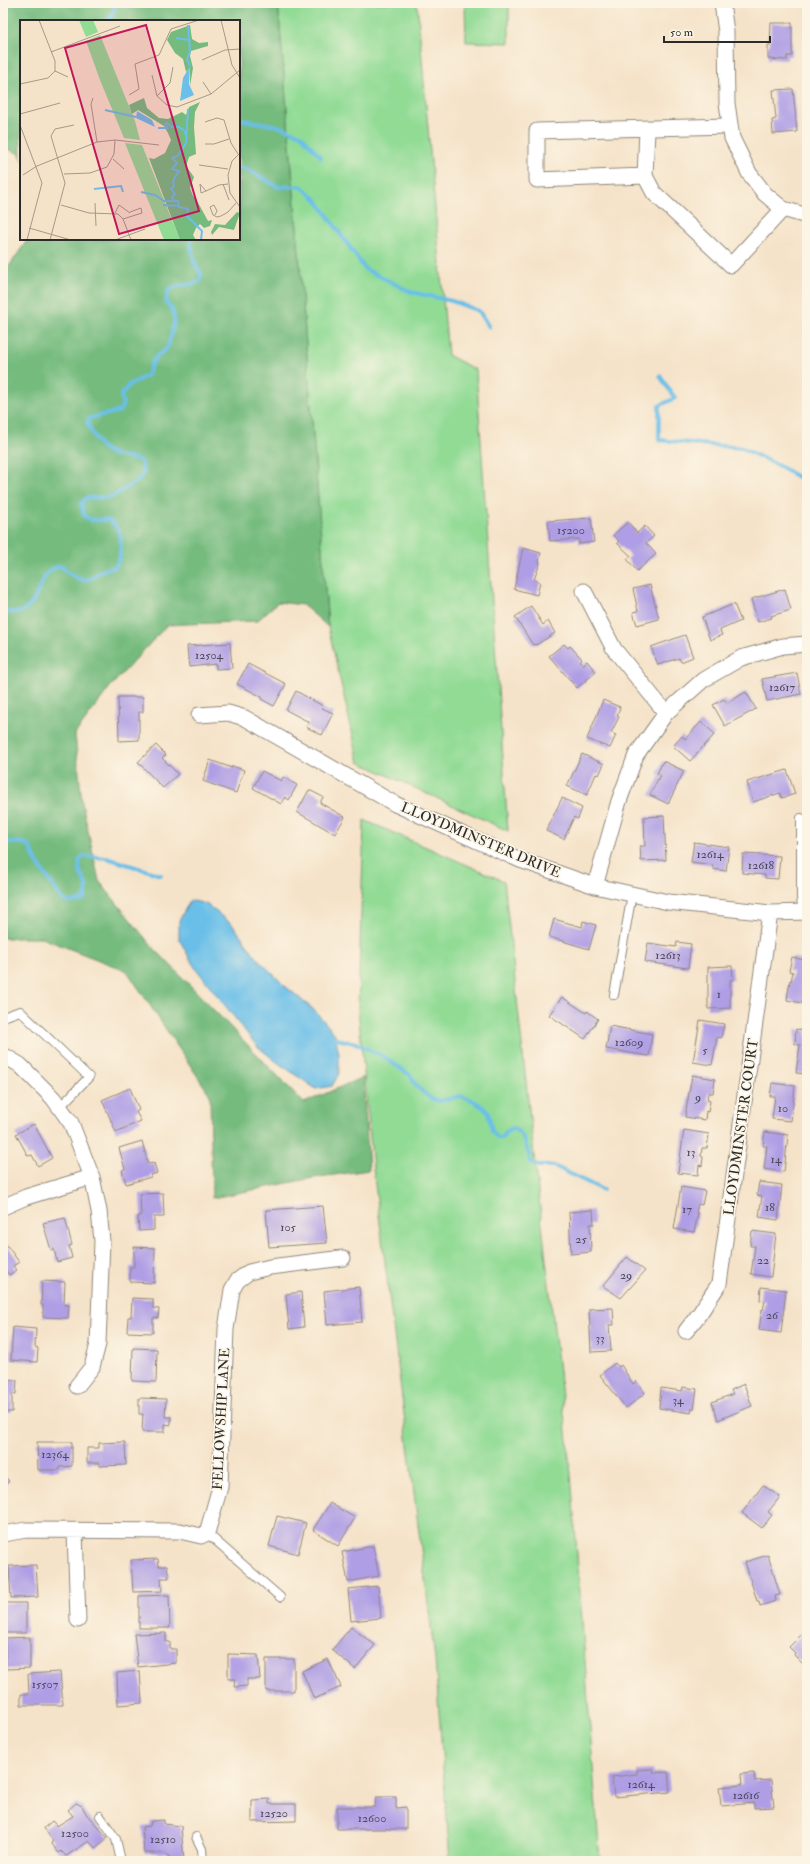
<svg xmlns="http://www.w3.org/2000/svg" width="810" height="1864" viewBox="0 0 810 1864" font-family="'IM FELL Double Pica',serif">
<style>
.green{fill:#92db95;stroke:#5e8360}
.forest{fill:#75bb7e;stroke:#507354}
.water{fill:#6bbfe8;stroke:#4b758a}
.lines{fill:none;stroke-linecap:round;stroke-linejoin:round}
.stream{stroke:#6bbfe8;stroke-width:4}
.building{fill:#af9ee5}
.service-casing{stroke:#90877a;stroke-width:10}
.minor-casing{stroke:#90877a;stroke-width:17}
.service{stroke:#fff;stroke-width:8}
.minor{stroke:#fff;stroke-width:15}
.labels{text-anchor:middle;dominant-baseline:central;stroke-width:3.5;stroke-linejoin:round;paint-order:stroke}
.number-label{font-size:12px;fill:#4c485a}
.street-label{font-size:14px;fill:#2b2b2b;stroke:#fcf5e5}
.inset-river{fill:none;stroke:#6bbfe8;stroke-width:2}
.inset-road{fill:none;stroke:#a4998a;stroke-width:1}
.view{fill:#c2185b;fill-opacity:0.15;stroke:#c2185b;stroke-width:2}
.inset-edge{fill:none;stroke:#2b2b2b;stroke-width:2}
</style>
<rect width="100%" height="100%" fill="#fcf5e5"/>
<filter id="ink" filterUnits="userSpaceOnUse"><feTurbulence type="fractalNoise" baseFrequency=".025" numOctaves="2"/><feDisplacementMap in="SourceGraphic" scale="8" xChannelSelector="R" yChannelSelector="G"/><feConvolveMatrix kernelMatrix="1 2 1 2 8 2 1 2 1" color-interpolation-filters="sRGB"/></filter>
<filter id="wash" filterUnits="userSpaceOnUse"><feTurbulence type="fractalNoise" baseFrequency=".012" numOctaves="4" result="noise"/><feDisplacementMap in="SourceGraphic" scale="16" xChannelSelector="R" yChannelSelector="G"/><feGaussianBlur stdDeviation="0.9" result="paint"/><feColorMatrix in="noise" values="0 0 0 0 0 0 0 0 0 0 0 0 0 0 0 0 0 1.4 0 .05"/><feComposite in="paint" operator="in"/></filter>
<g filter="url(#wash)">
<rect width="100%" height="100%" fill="#f5e3c9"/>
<path class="green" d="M278,3h139l31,352 28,15 32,461 -149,-69 -31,-135 -30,-386z
M465,3h44v40l-43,-1z
M364,820l140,61 33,301 34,292 29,387h-150l-15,-202 -62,-491 -15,-160z"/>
<path class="forest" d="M3,3h275l20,238 30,386 -25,-22 -25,-3 -21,19 -90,4 -57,62 -35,47 7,69 17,78 51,63 154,159 59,-26 6,93 -56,8 -101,20 -2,-103 -83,-124 -85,-33h-39v-482l4,-6 -4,-22v-153l25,-36h211v-218h-218v139l-1,-6 -17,-7z"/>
<path class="water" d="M190,900l16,4 27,21 25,34 27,27 29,24 21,24 4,20v20l-7,12 -16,3 -39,-27 -20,-16 -63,-80 -15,-27v-18z"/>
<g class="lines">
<path class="stream" d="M109,21l8,-18
M239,119l39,7 23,9 20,22
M239,167l10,3 29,17 23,-1 15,13 49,70 46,23 41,9 27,10 10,16
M660,376l15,22 -16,8v34l83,8 37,18 22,13h6
M3,612c6,0 14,1 19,-1 19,-7 15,-41 38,-45 36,30 26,3 55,1 6,-7 7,-26 4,-35 -2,-4 -6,-9 -10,-12h-18l-7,-4 -3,-12 5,-6 26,-1 27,-17 4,-7 -1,-11c-5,-4 -12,-4 -18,-5 -22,-3 -29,-17 -37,-35l3,-4 30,-7 3,-8 -2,-8 8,-10 19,-10c2,-7 4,-15 10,-20 3,-3 7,-3 10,-8 3,-16 13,-33 -2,-44l2,-13c10,-7 21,-3 32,-9l1,-7 -7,-12 -4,-23
M3,842l21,1 6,4 6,14 26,38 6,3 12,-1 5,-3 2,-11 -7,-15 -1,-11 4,-5 24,2 54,17
M336,1039l20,4 28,14 26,18 7,12 13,11 9,3 22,-5 13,5 14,10 4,20 6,7h4l4,-6 7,-4c12,5 15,24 18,35l7,3h16l49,24"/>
</g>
<g id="blocks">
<path class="building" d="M771,23h21v33h-5v4l-19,-1v-14h2z
M793,89l4,43 -24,2 -1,-14 4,-1 -3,-29z
M591,518l3,24 -15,2v-5l-29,2 -2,-20z
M628,522l9,11 8,-7 9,10 -8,7 10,11 -19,17 -10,-12 4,-3 -14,-13 2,-2 -6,-6z
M523,548l18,5 -2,9 1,1 -6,17 6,2 -3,13 -23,-6z
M650,585l9,34 -22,6 -4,-13 5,-1 -5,-22z
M804,587h3v25h-3z
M785,589l6,21 -20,6 1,2 -14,4 -7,-23z
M734,604l7,17 -21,9 2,5 -12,5 -8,-23z
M531,606l12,19 5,-4 7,12 -19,12 -1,-1 -2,1 -18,-28z
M685,635l8,22 -12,5 -2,-4 -21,7 -7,-18z
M230,643l2,25 -16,1v-5l-27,3 -2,-21z
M564,644l4,4 2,-2 12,13 -2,2 3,4 4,-4 9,11 -19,16 -28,-32z
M248,664l38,20 -12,22 -13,-7 1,-2 -25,-13z
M797,673l4,21 -34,7 -5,-22z
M296,691l27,15 -1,2 11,5 -11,22 -16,-8 3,-5 -23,-12z
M746,692l10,17 -31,17 -12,-21 11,-6 3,4z
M118,697h25v15h-4v28l-20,1z
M603,700l17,7 -3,9 2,1 -8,16 5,2 -6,13 -23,-9z
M701,722l14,12 -25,27 -17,-15 9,-10 3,3z
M156,745l10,10 -4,3 16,16 -15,14 -25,-26z
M582,754l22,10 -5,11 -3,-1 -9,21 -20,-9z
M210,760l22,8v-2l12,4 -8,23 -33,-12z
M663,761l21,10 -16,33 -18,-9 10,-20 -3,-1z
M787,770l8,24 -13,4 -2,-5 -27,9 -6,-20z
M262,771l19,10 2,-4 14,8 -8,15 -4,-3 -4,7 -28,-16z
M309,790l14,7 -3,6 25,14 -10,17 -38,-22z
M562,798l20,10 -4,11 -4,-2 -10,22 -18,-8z
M664,816l2,44 -25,1 -1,-15h5l-1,-29z
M694,842l35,5 -3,24 -13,-2v-4l-22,-3z
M743,854l37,2 -2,23 -13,-1v-3l-23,-2z
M554,919l28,8 1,-6 13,4 -7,24 -40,-12z
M677,942l14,2 -3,24 -43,-6 3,-19 28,4z
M792,957l15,4v43l-20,-4 3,-20 1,1 2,-9 -4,-1z
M732,966l1,14h-3v28l-22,1v-42z
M562,997l24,16 1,-2 11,8 -13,20 -36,-24z
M700,1020l24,4 -3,14 -4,-1 -5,28 -19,-3z
M610,1026l42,8 -3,22 -43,-7z
M796,1029l11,2v43l-11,-1 4,-28 -5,-1z
M692,1075l23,4 -2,14h-5l-1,7 3,1 -2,11 -2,-1 -1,9 -20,-3z
M772,1083l23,3 -4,35 -19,-2 3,-23h-5z
M130,1088l9,22 -3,2 5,9 -25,11 -14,-32z
M34,1124l18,34 -14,8 -6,-11 -4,1 -12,-22z
M684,1130l25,4 -2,14h-5l-1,8 2,1 -1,9 -3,-1 -1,10 -20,-2z
M765,1132l23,3 -4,37 -20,-3 3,-23h-4z
M142,1141l6,23 6,-1 3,10 -6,2v2l-25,7 -4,-14 3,-1 -6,-21z
M759,1182l23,3 -4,35 -19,-3 3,-21 -5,-1z
M681,1187l24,4 -3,14 -4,-1 -2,9h2l-4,19 -20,-3z
M163,1193l1,24h-10v13l-15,1 -1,-15h3l-1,-22z
M323,1206l4,37 -58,4 -3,-37z
M593,1210l1,14h-4l1,28 -20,2 -2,-42z
M65,1218l7,27 -3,1 3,12 -15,4 -3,-13 -3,1 -8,-27z
M752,1231l24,3 -5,43 -20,-3 4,-28h-5z
M6,1244l13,18 -6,4 3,4 -7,5 -3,-4 -3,2v-27z
M134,1247l21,1 -1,35 -24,-1v-15h4z
M627,1257l18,14 -24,27 -18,-12z
M42,1281l23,1 -1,23h5l-1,13 -25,-1v-12h-2z
M359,1287l3,35 -35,3 -3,-34z
M761,1287l25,3 -5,43 -22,-3 3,-21 1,1 2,-9 -5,-1z
M301,1292l3,35 -15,2 -3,-35z
M132,1298l21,1v9l6,1 -1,9h-5v15l-26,-1 1,-15h3z
M613,1308l1,17h-5l2,26 -20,1 -2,-43z
M13,1327l23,2 -1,18 3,1 -1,14 -26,-2z
M133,1348l24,1 -1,33 -24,-1z
M615,1363l4,4 2,-2 12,19 3,-3 9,12 -19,15 -26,-33z
M3,1379l14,1 -1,14h-4v18h-9z
M744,1384l8,22 -34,14 -6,-18 21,-8 -2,-4z
M683,1387l14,2 -3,20 -2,-1 -1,5 -32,-5 2,-20 21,3z
M139,1398l27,1 -1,18h6v8l-6,-1v8h-23l1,-18h-4z
M37,1442h35v24l-13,1v3h-21z
M125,1442l1,23 -27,1v-3h-12v-15h12v-5z
M3,1469l3,3 -3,3 6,6 -6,6z
M763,1485l17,12 -12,15 4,3 -10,13 -20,-15z
M330,1503l25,15 -17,28 -25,-16z
M277,1516l29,7 -8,31 -29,-8z
M373,1546l6,30 -31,6 -6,-30z
M768,1555l12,40 -5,1 1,5 -16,5 -1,-5h-2l-12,-39z
M158,1559l1,7h8l2,12h-8l1,13 -29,1 -2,-32z
M36,1565l2,32 -27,1 -2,-32z
M378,1586l3,32 -30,3 -3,-32z
M169,1595l1,33h-31v-32z
M3,1603h23v30h-23z
M351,1627l24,18 -20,24 -23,-19z
M166,1633v9h4v7h6v14l-38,4 -4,-33z
M803,1633l4,3v32l-13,-13 1,-2 -6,-6z
M30,1637v31l-24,1 -1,-31z
M228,1654l30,1 2,24h-13v7l-13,1 1,-8h-7z
M266,1659h28v32h-28z
M328,1659l13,28 -27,12 -12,-28z
M140,1671l2,32 -24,2 -1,-32z
M60,1672l3,33h-42v-11h8l-1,-20z
M653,1769l1,4 14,-1 2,20 -56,5 -2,-20 25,-3v-4z
M754,1773l1,8 16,-1 3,27 -20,1v-5l-33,3 -2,-19 23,-2 -1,-11z
M376,1797h20v11l10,-1v22h-69v-22h38z
M269,1799v5h27v17l-44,1v-22z
M76,1803l6,3 5,9 21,23 -13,10 -6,-7 -23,15 -5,-5 -2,2 -8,-10 2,-2 -9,-13 8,-7 5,5 16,-10 -5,-6z
M164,1820v4l17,2 3,35h-15l-1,-6 -4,-2h-20l-2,-26 8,-1 1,-5z"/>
</g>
</g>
<g filter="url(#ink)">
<use href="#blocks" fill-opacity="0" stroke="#90877a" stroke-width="1"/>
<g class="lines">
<defs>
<path id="service" d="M801,818v81l2,13
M614,995l18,-101
M3,1017l17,-6 69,66 -29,30
M207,1533l73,64
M100,1816l16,23 5,22
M196,1837l6,12 1,12"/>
<path id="minor" d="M722,3l4,29 1,71 5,35 17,35 16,21 18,15 24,7
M647,130l-2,46 9,17 77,72 52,-56
M645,176l-108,4v-49l192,-5
M584,591l30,58 52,64
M199,715l29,-2 17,5 150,86 125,56 75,26 73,16 102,11 37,-1
M595,886l24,-85 17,-46 30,-42 37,-33 38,-22 42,-12 24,-2
M3,1055l17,10 33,33 18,25 21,54 7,34 3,30 -4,103 -6,23 -15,19
M3,1207l23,-10 66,-20
M686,1331l14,-18 19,-29 51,-371
M75,1531l3,89
M3,1534l23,-4 154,1 21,5 6,-3 13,-46 6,-158 6,-39 5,-9 12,-9 21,-5 73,-9"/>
</defs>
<use href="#service" class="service-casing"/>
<use href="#minor" class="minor-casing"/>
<use href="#service" class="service"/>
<use href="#minor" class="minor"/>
</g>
</g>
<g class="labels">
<g class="number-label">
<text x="571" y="530">15200</text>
<text x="209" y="655">12504</text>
<text x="782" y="687">12617</text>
<text x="710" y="854">12614</text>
<text x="761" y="865">12618</text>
<text x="668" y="955">12613</text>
<text x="719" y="994">1</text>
<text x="629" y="1042">12609</text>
<text x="705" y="1050">5</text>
<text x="698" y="1097">9</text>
<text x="783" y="1108">10</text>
<text x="691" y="1152">13</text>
<text x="776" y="1159">14</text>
<text x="770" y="1207">18</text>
<text x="687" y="1209">17</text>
<text x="288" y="1227">105</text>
<text x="581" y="1239">25</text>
<text x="763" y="1260">22</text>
<text x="626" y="1275">29</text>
<text x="772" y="1315">26</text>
<text x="600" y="1338">33</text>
<text x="678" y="1400">34</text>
<text x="55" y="1454">12364</text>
<text x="45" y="1684">15507</text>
<text x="641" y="1784">12614</text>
<text x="746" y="1795">12616</text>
<text x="274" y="1813">12520</text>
<text x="372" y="1818">12600</text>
<text x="75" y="1833">12500</text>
<text x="163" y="1839">12510</text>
</g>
<g class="street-label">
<text transform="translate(481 840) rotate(23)">LLOYDMINSTER DRIVE</text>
<text transform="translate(741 1127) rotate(-82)">LLOYDMINSTER COURT</text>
<text transform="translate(221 1419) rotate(-87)">FELLOWSHIP LANE</text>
</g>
</g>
<g transform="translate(20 20)">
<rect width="220" height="220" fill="#f5e3c9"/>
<path d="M59,0h14l5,12 -12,5zM80,15l35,86 5,19 -16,-2 -24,-58 -14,-39zM105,123l17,2 38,95h-16z" fill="#92db95"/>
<path d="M170,5l2,14 7,4 9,-1v4l-17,5 -1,5 3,12 -3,18v-19l-4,5 -3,-13 -8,-6 -8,-13 4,-8zM124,78l3,10 12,10 9,1 14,-7 4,3 3,-8 11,-5 -5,10 -1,15 2,27 -7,3 -3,9 8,11 -4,11 3,8 2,1 13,24 4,-1 -2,6 -6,2 -4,-4 -4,4 -3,7 3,5h-16l-31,-82 5,1 11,-6 6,-13 -3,-7 -4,-7 -26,-16 -6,4 -3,-9zM217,192l3,1 -6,17 -15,-3 -7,8 -1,-3 4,-8 10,1z" fill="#75bb7e"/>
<path d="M170,46l-1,18 5,11 -14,6 3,-23zM117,91l15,9 3,7 -19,-9z" fill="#6bbfe8"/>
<path class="inset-river" d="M168,5l2,27 -3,7 3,7M156,18l13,2M168,89l-2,34 -8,13 -6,2 5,5 -5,6 7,2 -6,10 1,6 -3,2 4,5 -3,3 2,4h4l1,6 9,2 -1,7 15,15 -1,9M85,90l31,7M138,108h9l-2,-4 2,-1 5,4h7l6,4 1,5M74,169l27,-3 2,6M121,172l14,3 9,6h10M143,185l15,1"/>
<path class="inset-road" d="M201,0l11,45 8,13M31,32l69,-26M182,40l23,-10 15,-1M35,51l13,6M132,55l5,21 10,9 10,2 34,-13 29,-24M183,62l8,12M0,64l28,-6 7,-7v-10l-16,-41M109,75l10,-6 -4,-25 24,-9 12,-26 28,-9M137,76l13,-13 3,-16M73,78l-2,6 6,38M0,94l40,-11M185,102l12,-4 7,2 7,23 7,11M0,105l22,58 -15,57M185,124h9l15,-5M220,133l-8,8 -4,14 2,18 10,14M93,139l11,10M179,145l29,4M44,154l26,-1 17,-6 7,-13 1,-14M3,155l14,-9 60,-24 18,-2 44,5M203,164l6,16M186,171l-6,-7 1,9 5,-2 13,-6 9,-1M75,183l1,23M41,185l28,8 29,1 5,5 8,21M95,193l4,-8 11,8M195,195l2,-4 -3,-6 -4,2 3,8 4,2 4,-1 7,-4 8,-9M103,199l19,-6 -1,-5 -11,4M9,208l42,12M30,220l15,-57 -14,-47 4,-7 19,-4M95,220l30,-11"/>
<path class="view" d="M126,5l53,186 -80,23 -54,-186z"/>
<rect width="220" height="220" class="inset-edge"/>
</g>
<rect width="810" height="1864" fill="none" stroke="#fcf5e5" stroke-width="16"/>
<path d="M664 36v6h106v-6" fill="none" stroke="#2b2b2b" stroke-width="2"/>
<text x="670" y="36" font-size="12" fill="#2b2b2b" stroke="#fcf5e5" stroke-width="3" paint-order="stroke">50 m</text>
</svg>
